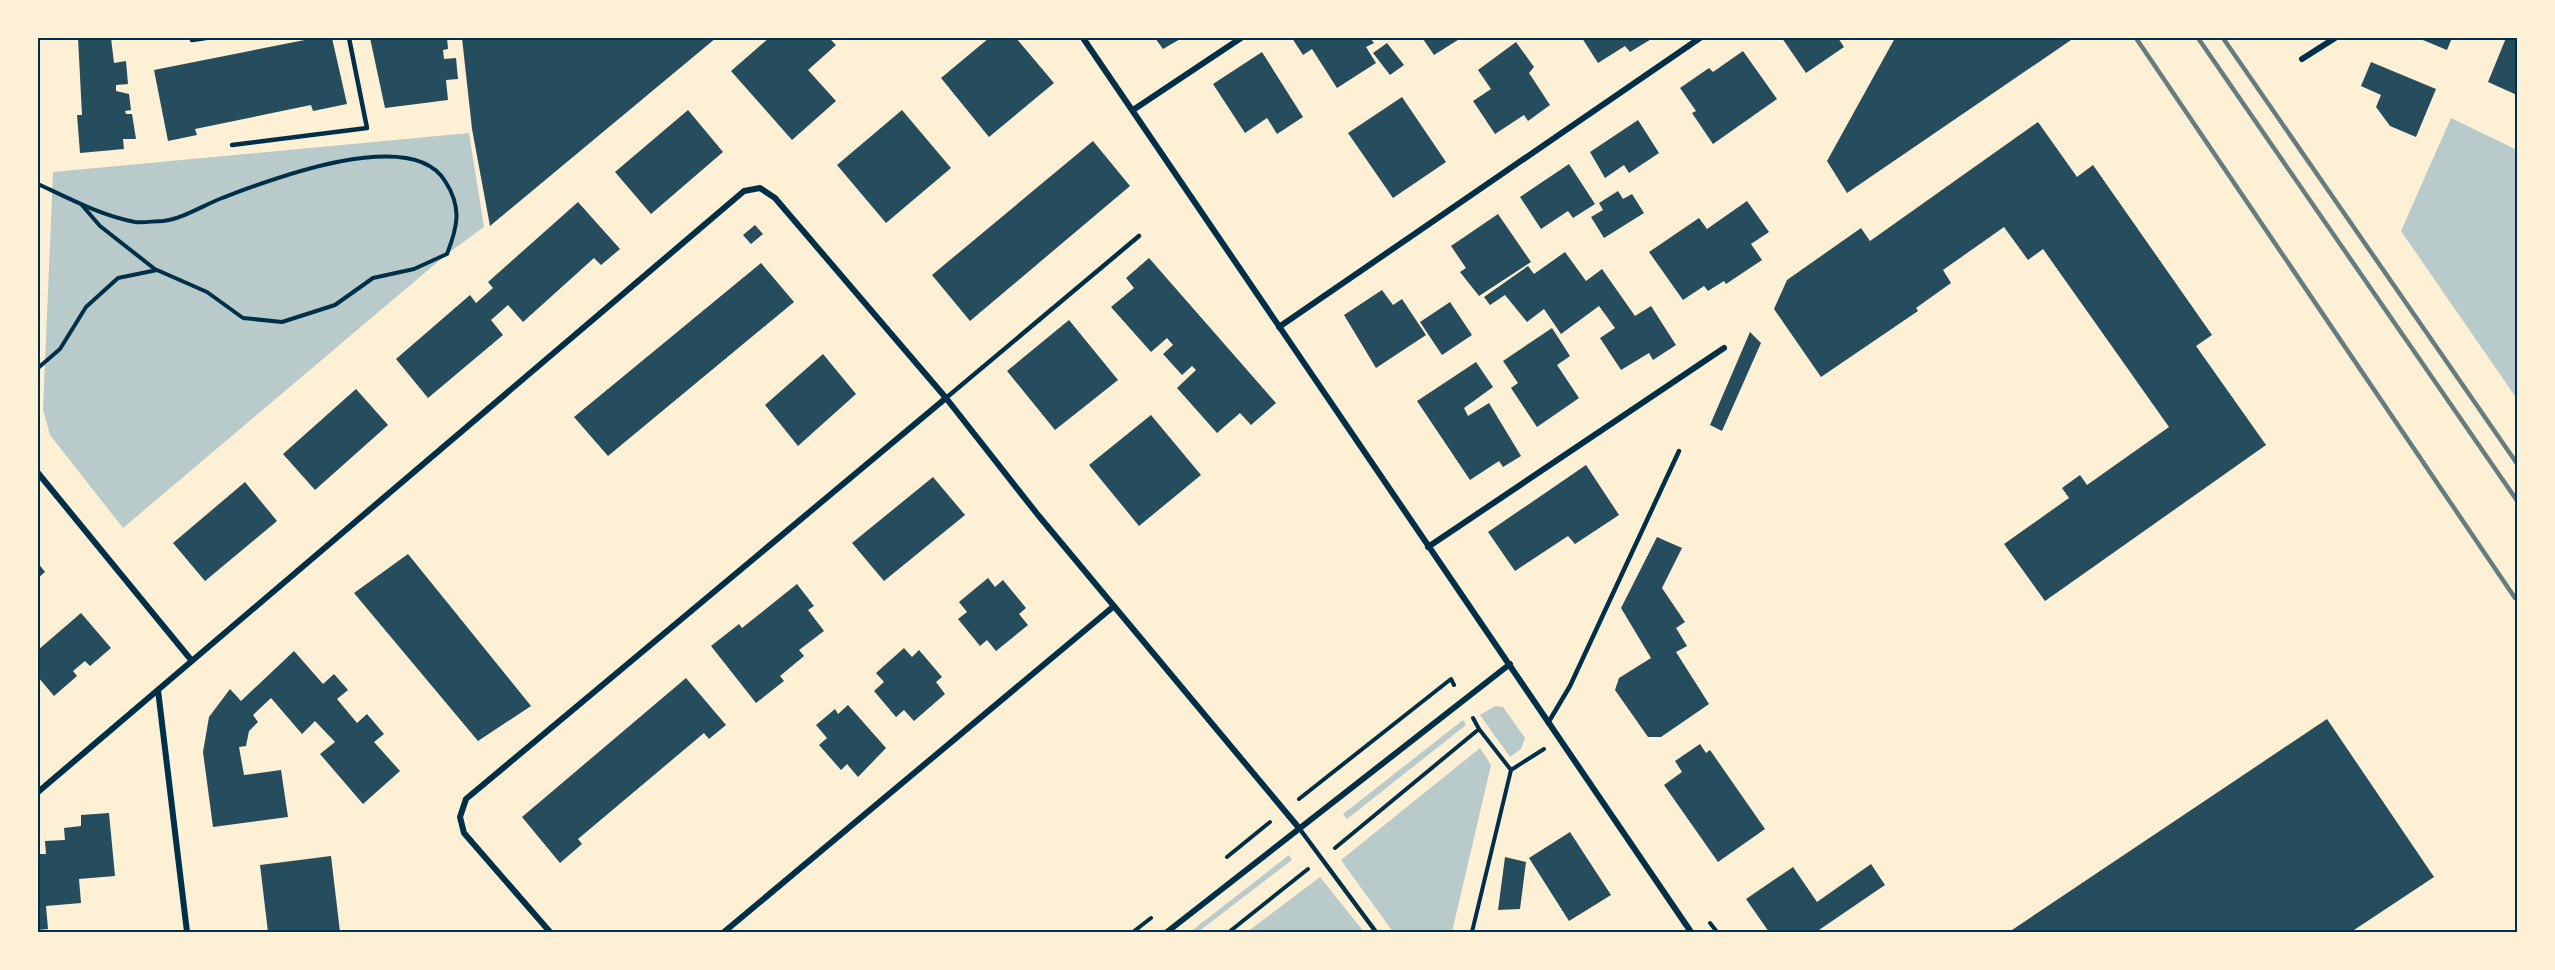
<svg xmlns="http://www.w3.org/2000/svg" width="2555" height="970" viewBox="0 0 2555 970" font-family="'Alegreya Sans',sans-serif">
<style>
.green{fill:#b9caca}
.building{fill:#264d5e}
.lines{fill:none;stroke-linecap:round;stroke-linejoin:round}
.path{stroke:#003049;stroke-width:4}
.service{stroke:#003049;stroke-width:4.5}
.minor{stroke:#003049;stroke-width:6}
.rail{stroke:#657d81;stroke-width:4.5}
.neatline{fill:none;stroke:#003049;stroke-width:2}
</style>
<rect width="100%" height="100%" fill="#fdf0d5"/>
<path class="green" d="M2451,118l66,32v249l-116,-168z
M469,133l15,94 -37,27 -324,274 -73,-93 -7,-25 10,-238z
M1495,706l8,1 22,31 -4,11 -11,8 -30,-42z
M1463,720l3,5 -119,94 -4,-5z
M1480,748l11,17 -39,167h-59l-52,-72z
M1289,855l3,5 -94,72h-8z
M1320,877l44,55h-117z"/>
<path class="building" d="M78,38h33l3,25 12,-2 2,23 -12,1v6l13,3 2,16 -6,1 1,3h6l4,25h-13l1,10 -44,4 -3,-38h5z
M315,38h17l15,66 -34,7 -2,-6 -116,24 2,6 -29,6 -14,-71z
M370,38h77l1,11 -5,1 1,9 12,-1 2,21 -12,1 2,20 -63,8z
M462,38h254l-226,188 -18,-97z
M769,38h60l7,7 -28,25 28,31 -44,39 -61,-69z
M989,38h27l38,45 -65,54 -48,-59z
M1155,38h27l-19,11z
M1292,38h78l4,5 -8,4 10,16 -39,25 -25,-39 -9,6z
M1424,38h37l-27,17 -11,-16z
M1582,38h71l-23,14 -5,-6 -27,17z
M1782,38h56l6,9 -38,26z
M1895,38h179l-227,155 -20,-32z
M2418,38h34l-5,12z
M2506,38h11v57l-29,-13z
M1516,42l18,25 -5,6 21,32 -22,16 -4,-6 -29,19 -22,-33 18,-12 -13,-19z
M1387,43l17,22 -14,10 -17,-22z
M1743,51l34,48 -64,45 -21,-31 4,-2 -16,-23 29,-20 4,4z
M1262,52l41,65 -26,17 -10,-16 -22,15 -32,-49z
M2371,62l65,27 -20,48 -26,-11 -14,-19 5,-12 -20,-9z
M1402,97l44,65 -53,36 -45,-65z
M688,110l35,42 -72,62 -36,-42z
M902,110l49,58 -65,55 -49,-58z
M1638,120l21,33 -30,20 -5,-8 -19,13 -15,-26z
M2038,122l39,55 16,-12 119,170 -16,11 70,99 -221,156 -41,-57 65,-46 -7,-10 18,-13 7,10 82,-58 -126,-178 -15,11 -24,-33 -61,43 8,13 -35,25 2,3 -97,66 -47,-68 13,-29 74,-52 9,13z
M1093,141l37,45 -160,135 -38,-46z
M1569,164l26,40 -22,14 -5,-7 -27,18 -21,-32z
M1618,191l5,8 9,-5 12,19 -40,25 -13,-21 12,-7 -4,-7z
M1747,201l22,31 -18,12 11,16 -36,24 -2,-3 -16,10 -4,-5 -21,14 -34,-48 50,-34 8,11z
M578,202l42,47 -19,16 -7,-7 -71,64 -15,-17 -17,15 12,15 -75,63 -32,-39 74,-64 6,8 17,-15 -5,-6z
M1498,214l33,48 -52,34 -19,-24 6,-4 -15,-22z
M755,225l8,9 -12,10 -8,-9z
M1565,252l21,29 16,-12 33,47 16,-10 25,39 -23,15 -4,-7 -28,17 -21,-32 15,-10 -16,-22 -38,28 -17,-25 -17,13 -22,-27 -15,10 -6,-8 44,-31 6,8z
M1149,258l127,145 -25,22 -11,-12 -23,20 -40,-45 19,-18 -4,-4 -10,9 -19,-21 10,-9 -6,-7 -16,14 -40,-45 23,-19 -8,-10z
M761,263l33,39 -186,154 -34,-39z
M1382,290l11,15 9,-6 24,36 -50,33 -32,-53z
M1450,302l22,33 -30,20 -22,-33z
M1069,320l49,60 -63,50 -48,-59z
M1552,328l18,28 -13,9 22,33 -42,29 -26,-39 7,-5 -15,-22z
M1750,332l11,11 -39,88 -12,-6z
M823,354l33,40 -58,52 -33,-41z
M1476,362l17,25 -29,21 4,8 21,-13 32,53 -18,11 -4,-6 -29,19 -53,-79z
M356,389l32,36 -73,65 -32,-36z
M1151,415l50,60 -62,51 -50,-61z
M1586,465l33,50 -44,29 -7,-8 -53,35 -27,-39z
M933,477l32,38 -81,66 -32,-38z
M245,482l32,39 -72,60 -32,-38z
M1657,537l25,11 -20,40 23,34 -9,6 11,18 -11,6 33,52 -48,33h-13l-33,-47 4,-12 32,-20 -30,-50z
M408,554l123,152 -53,35 -124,-148z
M38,563l7,9 -7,6z
M988,578l7,9 8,-7 23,28 -7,6 9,11 -32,26 -9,-11 -7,6 -22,-27 9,-7 -8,-10z
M797,584l17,22 -6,4 16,21 -25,19 5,6 -24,20 4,5 -28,22 -45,-57 28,-22 3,4z
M81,613l30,35 -21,18 -5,-5 -12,10 4,5 -23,20 -16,-19v-27z
M904,648l8,9 7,-7 23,27 -6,5 9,12 -31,27 -10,-11 -8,7 -22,-26 10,-9 -8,-9z
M294,651l29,33 11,-10 14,16 -11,9 20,24 10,-9 17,20 -10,8 26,29 -37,33 -43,-50 15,-12 -20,-21 -13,13 -31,-36 -18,17 5,7 -9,9 -3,15 -7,1 5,28 37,-5 7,47 -75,10 -10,-75 6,-35 21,-28 11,12z
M686,678l40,47 -17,14 -5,-6 -126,106 4,5 -22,19 -38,-46z
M848,705l38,43 -28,29 -11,-13 -6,6 -22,-25 8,-7 -11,-13 19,-16 3,5z
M2327,719l107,158 -83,55h-342z
M1700,744l6,9 4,-3 55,79 -47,33 -54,-77 18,-13 -7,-11z
M109,813l6,63 -36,3 2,24 -35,3 2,23 -10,1v-76h8l-1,-13 20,-1 -1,-12 17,-2v-11z
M1570,832l41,63 -42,26 -40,-63z
M331,856l9,76h-72l-8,-67z
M1505,857l21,5 -6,47 -22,1z
M1871,864l14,21 -69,47h-47l-23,-33 47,-32 24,35z"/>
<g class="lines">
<path class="path" d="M38,184c30,14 64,32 97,38 9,1 19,-1 28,-1 19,-2 41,-16 59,-23 47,-18 189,-73 223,-17 17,26 13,45 2,73l-33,15 -41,9 -38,27 -53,17 -39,-4 -36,-26 -50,-22 -39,8 -32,29 -26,42 -22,19
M81,204l19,22 56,44
M1473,718l6,11
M1299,799l152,-120 3,6
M1335,848l144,-119 32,41 33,-21
M1227,857l43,-35
M1710,923l7,9
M1133,932l18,-14
M1229,932l79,-63
M1472,932l39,-162"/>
<path class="service" d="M192,40l14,-2
M232,145l135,-17 -18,-90
M946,398l193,-162
M1548,723l22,-37 109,-235
M1299,828l77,104"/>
<path class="minor" d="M1083,38l608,894
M2302,59l33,-21
M1133,110l108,-72
M1279,327l421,-289
M38,473l154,188
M1428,547l296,-199
M158,690l29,242
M38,792l706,-601 16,-3 15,10 171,200 92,117 261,313
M550,932l-86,-99 -4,-16 6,-18 480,-401
M724,932l390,-326
M1167,932l343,-268"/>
<path class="rail" d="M2136,38l379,560
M2198,38l320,464
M2223,38l295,427"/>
</g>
<rect width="2555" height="970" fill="none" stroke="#fdf0d5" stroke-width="78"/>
<rect x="39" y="39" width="2477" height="892" class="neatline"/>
</svg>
